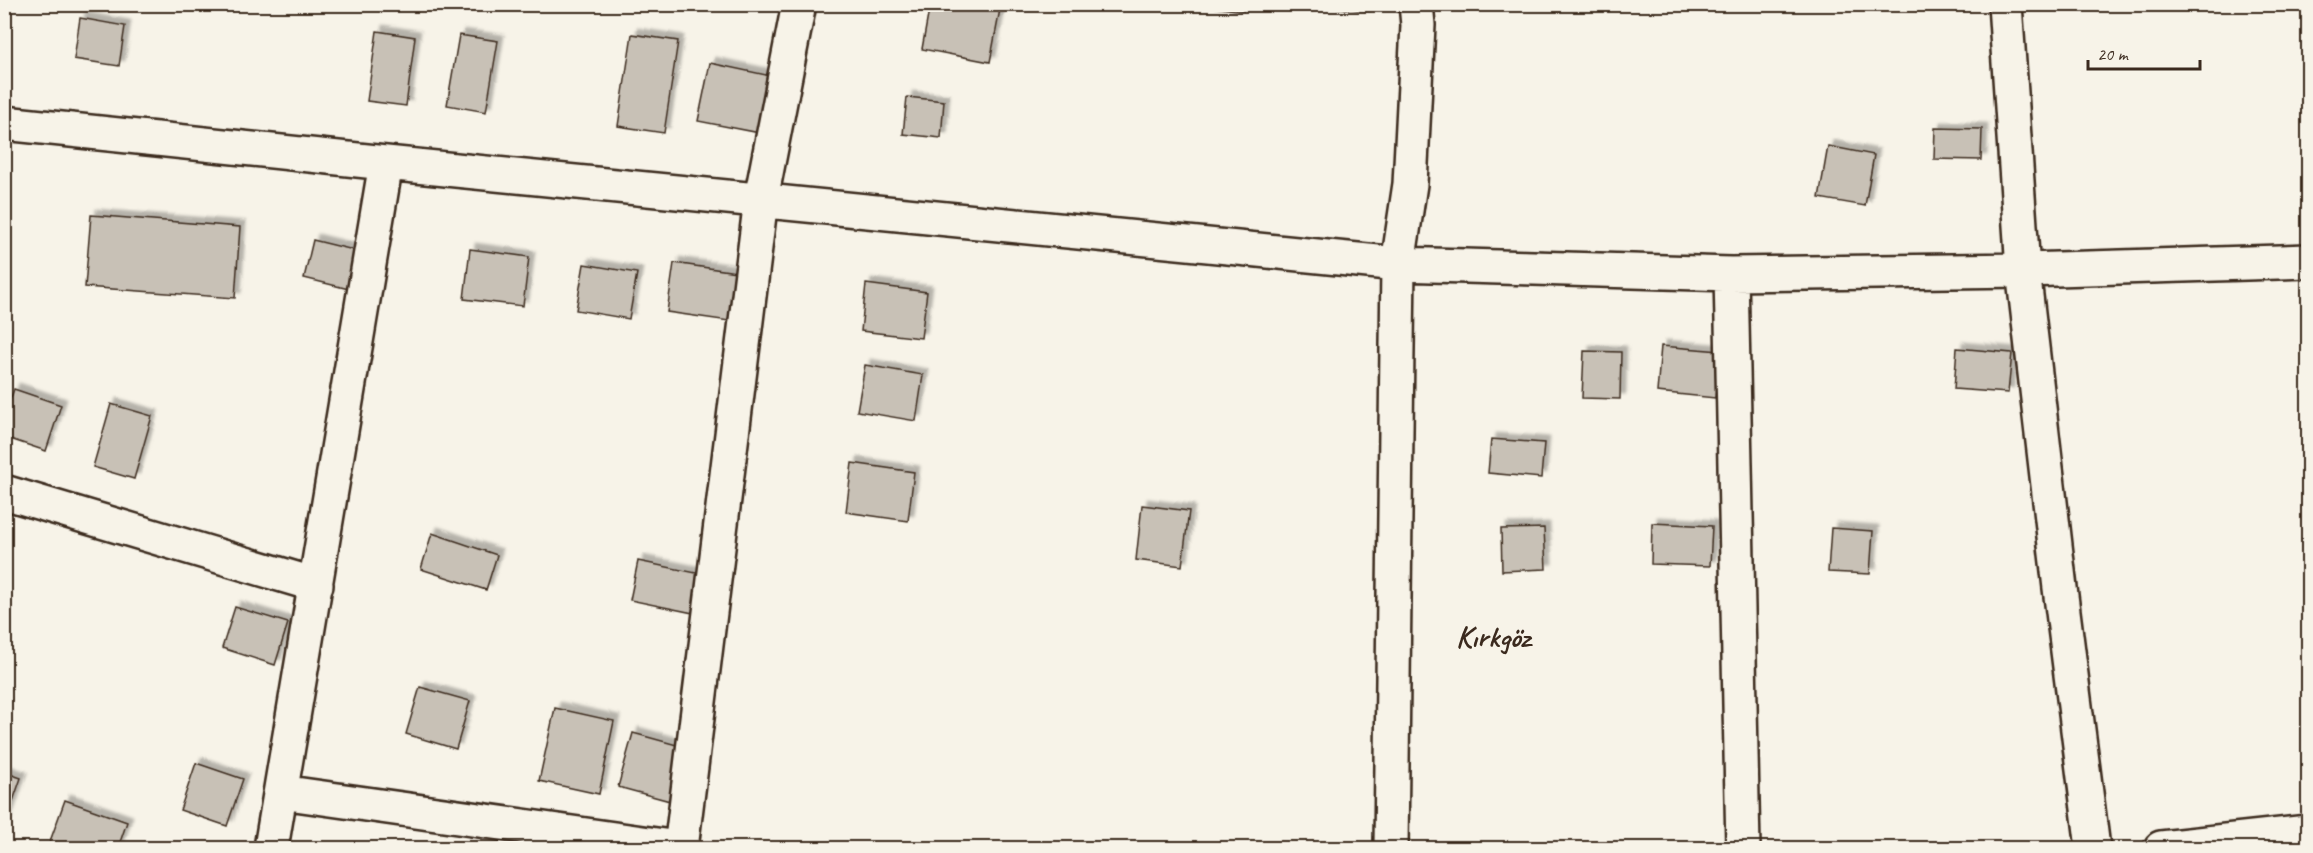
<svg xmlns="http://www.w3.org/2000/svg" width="2313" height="853" viewBox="0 0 2313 853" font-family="Caveat,sans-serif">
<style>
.building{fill:#c8c1b6;stroke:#3b2a1e;stroke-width:1.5;filter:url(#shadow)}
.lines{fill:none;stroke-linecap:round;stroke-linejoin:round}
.minor-casing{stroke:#3b2a1e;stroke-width:38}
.minor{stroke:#f7f3e8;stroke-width:33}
.labels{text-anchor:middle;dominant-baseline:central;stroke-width:5;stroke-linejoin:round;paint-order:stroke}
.district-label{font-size:30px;font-weight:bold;fill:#3b2a1e;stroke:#f7f3e8}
</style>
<defs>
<filter id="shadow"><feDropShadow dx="5.5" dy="-5.5" stdDeviation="1.5" flood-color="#0004"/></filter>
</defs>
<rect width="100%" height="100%" fill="#f7f3e8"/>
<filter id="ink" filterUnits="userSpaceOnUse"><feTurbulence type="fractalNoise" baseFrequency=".0167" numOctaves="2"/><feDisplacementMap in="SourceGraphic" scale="12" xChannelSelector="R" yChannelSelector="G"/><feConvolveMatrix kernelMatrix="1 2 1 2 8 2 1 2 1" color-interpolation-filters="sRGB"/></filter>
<g filter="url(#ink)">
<path class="building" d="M930,4h71l-11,58 -68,-13z
M1190,4h53v7z
M1300,4h71l-1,7z
M80,18l45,8 -6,40 -45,-7z
M377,31l38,6 -9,69 -39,-5z
M632,34l46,7 -14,92 -46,-7z
M459,35l39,6 -12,71 -39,-7z
M710,63l61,13 -11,57 -62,-12z
M907,97l37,4 -3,37 -38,-4z
M1935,128l47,1 -1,31 -47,-1z
M1828,146l46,9 -9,51 -46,-8z
M91,215l149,12 -5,71 -150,-11z
M313,240l53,13 -9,38 -53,-13z
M470,249l59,8 -6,49 -59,-7z
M674,263l62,9 -7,49 -62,-9z
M584,264l53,9 -8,46 -53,-9z
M866,284l61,8 -6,46 -60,-7z
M1661,346l59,5 -5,47 -58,-6z
M1957,348l55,5 -4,40 -54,-4z
M1584,351l37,1 -1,47 -38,-1z
M865,365l58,10 -7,46 -59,-10z
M14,389l47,16 -15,46 -42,-14v-20z
M111,404l41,12 -18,63 -41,-12z
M1491,439l53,4 -3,35 -53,-5z
M852,463l62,9 -6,49 -62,-9z
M1142,505l47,6 -7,55 -46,-6z
M1652,523l60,3 -2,40 -59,-2z
M1544,528l2,41 -44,2 -1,-42z
M1831,528l42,3 -3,43 -42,-2z
M432,533l65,22 -11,35 -65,-21z
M638,561l68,14 -8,39 -68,-14z
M235,607l53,16 -13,42 -53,-17z
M420,687l50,14 -14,48 -50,-15z
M555,708l59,13 -15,73 -60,-13z
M633,733l51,14 -14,54 -52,-14z
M196,763l47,16 -16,47 -47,-16z
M4,772l17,6 -17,49z
M65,800l62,22 -9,26h-56l-13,-4z"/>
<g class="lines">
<defs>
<path id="minor" d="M2005,4l18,266 37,318 33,260
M4,123l382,40 1012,101 333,10 292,-4 285,-9
M1731,274l12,574
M4,492l312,93
M281,792l397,56
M271,848l115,-685
M681,848l80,-649 38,-195
M1391,848l7,-584 12,-80 8,-159 -2,-21
M2161,848l147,-16"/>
</defs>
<use href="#minor" class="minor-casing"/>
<use href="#minor" class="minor"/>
</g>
</g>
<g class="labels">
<g class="district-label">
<text x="1493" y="637">Kırkgöz</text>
</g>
</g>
<rect width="2313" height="853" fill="none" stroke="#f7f3e8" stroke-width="24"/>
<rect x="12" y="12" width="2289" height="829" fill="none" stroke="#3b2a1e" stroke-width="2" filter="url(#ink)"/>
<path d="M2088 60v9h112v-9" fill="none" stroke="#3b2a1e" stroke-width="3"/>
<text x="2097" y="60" font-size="18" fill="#3b2a1e" stroke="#f7f3e8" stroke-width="4.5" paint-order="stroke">20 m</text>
</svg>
